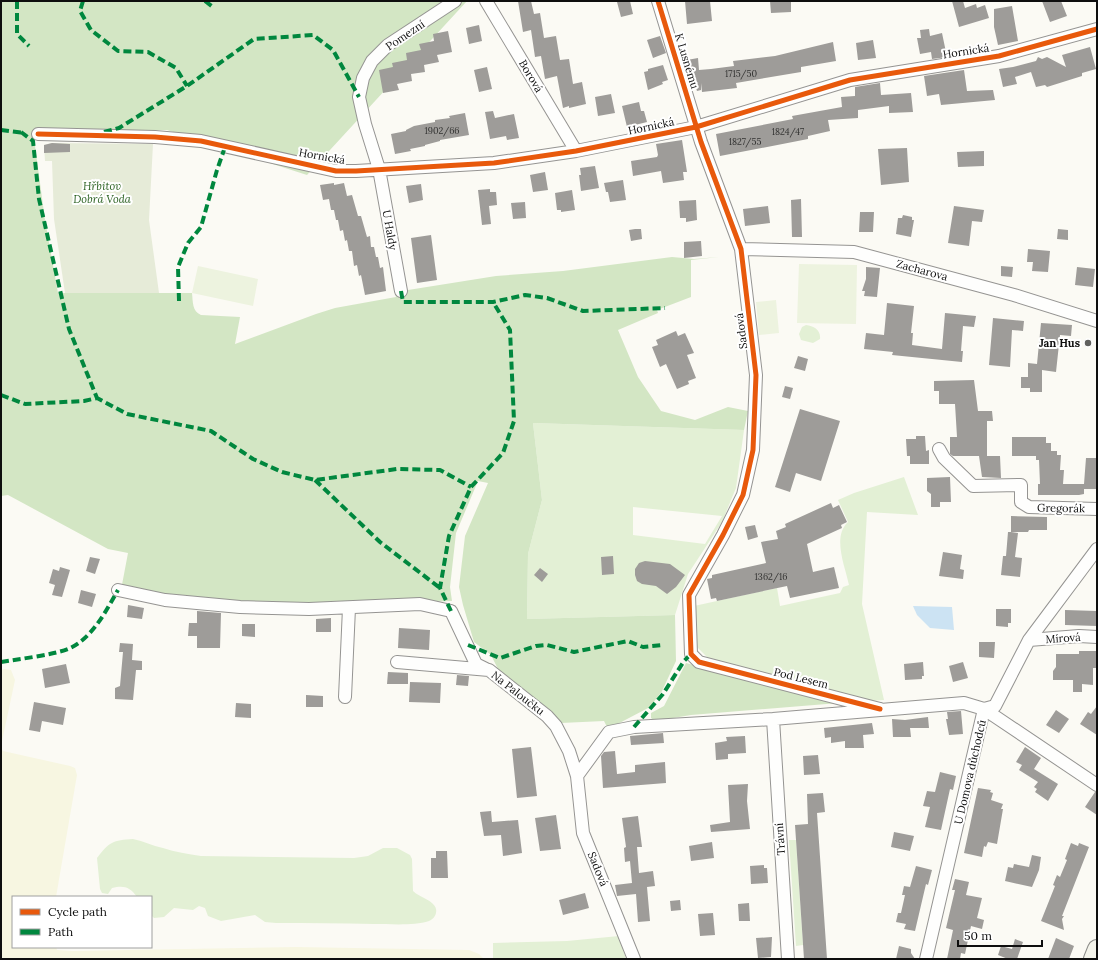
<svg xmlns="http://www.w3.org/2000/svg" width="1098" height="960" viewBox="0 0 1098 960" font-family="Lora,serif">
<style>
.farmland{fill:#f7f6e1}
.green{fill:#e3f0d5;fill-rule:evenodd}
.forest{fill:#d3e6c4}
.cemetery{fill:#e6ebd8}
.pitch{fill:#edf3df}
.water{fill:#cce3f3}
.building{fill:#9e9c99}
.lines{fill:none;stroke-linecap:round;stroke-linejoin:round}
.street-casing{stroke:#959492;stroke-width:14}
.secondary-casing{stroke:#8b8b88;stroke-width:20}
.street{stroke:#fefefd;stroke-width:12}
.secondary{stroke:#f4f4eb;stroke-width:18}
.quiet{stroke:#00873e;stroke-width:4;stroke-dasharray:8 4;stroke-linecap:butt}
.cycleway-casing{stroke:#fff;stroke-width:8}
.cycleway{stroke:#e8590c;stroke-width:5}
.poi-dot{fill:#61615e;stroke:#fff;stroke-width:1.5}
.labels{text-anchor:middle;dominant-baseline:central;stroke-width:4;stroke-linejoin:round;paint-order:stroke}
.number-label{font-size:9px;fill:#323231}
.street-label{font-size:11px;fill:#0e0e0e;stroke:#fff}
.park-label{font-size:11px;font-style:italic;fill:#2c6223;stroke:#fff}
.poi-label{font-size:11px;font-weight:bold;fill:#0e0e0e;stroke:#fff;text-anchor:end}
</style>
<rect width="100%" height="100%" fill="#fbfaf4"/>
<path class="farmland" d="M4,669l7,1 4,10 -14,66v-76z
M1,747l2,4 67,15 5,2 2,7 -21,122h-43v50h43l1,3 16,1 223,-4 173,3 10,4 5,5h-483z"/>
<path class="green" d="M806,325c8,1 15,5 14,14l-7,4 -12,-3 -2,-6 3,-7z
M533,423l211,7 -8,58 -14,34 -34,52 -13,41 -148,4 1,-65 14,-54zM633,507l89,9 -17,28 -72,-9z
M904,477l14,38 -51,-3 -5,92 22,96 -14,1 -41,-11 -21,-2 -99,-29 -16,-16 1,-37 83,-18 3,18 60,-13 3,-6 6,-2c-4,-19 -17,-48 -1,-63l-10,-22 16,-7z
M133,839c11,2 19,7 30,9 12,4 25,6 38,8l153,2 14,-2 15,-8h14l13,7 2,4 1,32c6,6 22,10 23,18 1,5 -2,10 -7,12 -15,5 -39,3 -55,3 -33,-1 -66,-1 -98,-1l-11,-1 -10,-7 -34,6 -13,-5 -3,-8 -6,-2 -6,4 -19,-2 -10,9 -10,1 -3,-3v-18h-14c-7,-10 -13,-12 -25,-9l-4,6 -6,-1 -2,-4 -3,-31c12,-16 16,-18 36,-19z
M789,840h7l7,105 -7,1z
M619,936l7,23h-133v-16l74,-2z"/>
<path class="forest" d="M1,1h466l-160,174 -140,-45 -134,1 12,89 13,73h134c1,9 0,18 9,22l39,2 -5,27 81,-30 19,-6 61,-11 -1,-4 13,-3 88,-14 67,-5 109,-14 22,2 25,-2 -28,3v37l-34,13 1,3 -40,17 20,47 23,34 34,9 33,-13 20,4 -4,19 -211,-7 9,77 -14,54 -1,65 148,-4 1,46 -14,30 -12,16 -42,22 -4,-8 -43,2 -63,-54 -7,-14 -17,-13 -11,-37 -4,-18 6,-51 23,-53 -10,-2 -22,52 -6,54 2,14 -116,5 -64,-1 -151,-15 7,-37 -20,-4 -100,-54 -7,1z
M686,663l153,40 -148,12 -36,6 -4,-3v-5l13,-7z"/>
<path class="cemetery" d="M52,143l101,1 -4,76 10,73h-94l-11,-74 -2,-58h-7l-1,-16z"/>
<path class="pitch" d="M799,264l58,1 -1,59 -59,-1z
M198,266l60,13 -5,27 -61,-13z
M776,300l3,33 -20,2 -3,-33z"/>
<path class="water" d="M913,606l39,1 2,23 -24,-2 -13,-13z"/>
<path class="building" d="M518,1h13l3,13 6,-1 4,25 12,-2 4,24 9,-1 4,25 9,-2 4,22 -17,4v-2l-6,2 -6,-32 -12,3 -4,-23 -6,1 -4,-27 -8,2z
M622,1h8l3,13 -12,3 -4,-15z
M685,1h25l2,20 -25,3z
M770,1h21v11l-20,1z
M952,1h11l2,7 11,-4 1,4 8,-3 4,13 -30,9z
M1042,1h19l6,15 -17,6z
M1012,6l6,35 -20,4 -4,-18v-18z
M479,25l3,16 -13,3 -3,-16z
M929,29l1,7 12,-3 5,24 -15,2 -1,-7 -11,2 -3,-16h4l-1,-8z
M448,31l4,21 -15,3 2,7 -15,3 1,7 -14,2 1,7 -15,3 2,6 -16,3 -4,-23 14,-3 -1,-4 15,-3 -1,-7 15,-3 -2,-6 15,-3 -1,-7z
M660,36l6,17 -13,5 -6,-18z
M873,40l3,18 -18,2 -2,-17z
M833,42l3,19 -35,6v5l-6,1 -59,10 1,5 -35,4 -1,-9v7l-4,1 -10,-31 11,-2 1,12 12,-1 23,-3 -1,-5 42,-5z
M1090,47l6,22 -14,4v3l-35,11 -2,-2 -9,2 -5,-15 -16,5 2,7 -14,3 -4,-18 14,-2 23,-6 2,-4 4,2 5,-2 19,10 -4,-12z
M663,65l5,15 -6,2 1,2 -15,6 -4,-18 4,-1v-2z
M487,67l5,22 -13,3 -5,-22z
M964,70l3,21 26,-1 2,10 -54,5 -2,-11 -12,2 -3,-20z
M880,83l1,12 30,-2 2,19 -24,1v-7l-31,4v8l-30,2 2,11 -22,5v3l-88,17 -4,-22 77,-15 -1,-3 50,-9 -1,-10 14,-1v-9z
M611,94l4,19 -17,3 -3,-19z
M639,102l2,9h3l3,11 -20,5 -5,-21z
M493,111l2,7 19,-4 5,24 -12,2 -1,-4 -16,3 -5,-27z
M465,113l4,22 -29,5v1l-15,4v1l-15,3 1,2 -16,3 -4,-20 15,-3v-1l8,-4 21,-4v-2l15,-2 -1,-2z
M682,140l5,32h-4l1,8 -21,3 -2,-12 -28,5 -2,-15 26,-4 1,-2 -2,-11z
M52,143l18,1v8l-26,1v-8z
M907,148l2,34 -28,3 -3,-36z
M984,151v15l-26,1 -1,-15z
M595,166l4,22 -18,3 -2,-16h2l-1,-7z
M545,172l3,18 -15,2 -3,-17z
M623,180l3,20 -16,2 -2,-10h-2l-2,-9z
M334,183v2l10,-2 3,13 5,-1 6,21h3l6,21 3,-1 1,11h3l2,10h2l2,11 3,-1 3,24 -21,4 -4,-20 -2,1 -2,-11 -3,1 -2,-15h-3l-2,-11 -2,1 -2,-11 -3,1 -2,-11h-2l-2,-10h-3l-2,-11 -6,1 -3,-15z
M421,184l2,16 -14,3 -3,-17z
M490,189v3h6l1,13 -8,1 2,18 -9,1 -4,-35z
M572,190l3,20 -14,2v-2h-4l-2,-17z
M801,199l1,38h-10l-1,-37z
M696,200l1,20 -11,2v-4h-6l-1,-17z
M525,202l1,16 -13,1 -2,-16z
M768,206l2,17 -25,3 -2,-17z
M954,206l30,4 -2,12 -10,-1 -3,25 -21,-3z
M860,212h14l-1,20h-14z
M903,215l9,2v3h2l-3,17 -15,-3 2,-16h4z
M635,229h6l1,10 -11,2 -2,-11z
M1058,229l10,1v10l-11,-1z
M431,235l6,45 -20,3 -6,-45z
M701,241l1,15 -18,2v-16z
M1028,249l22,2 -2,21 -16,-1 1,-9h-6z
M1001,266l12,1 -1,10 -11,-1z
M866,267l14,1 -3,29 -13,-1 1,-5h-3l4,-12z
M1077,267l18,2 -2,18 -18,-2z
M887,303l27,3 -3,27h2l-1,12 30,4 3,-36 31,3 -2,11 -11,-1 -2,25h2l-1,11 -70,-7 1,-3 -29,-3 2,-16 18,2z
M993,318l31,3 -1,10 -11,-1 -2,37 -21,-2z
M1041,323l31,2 -1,11 -11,-1 -4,37 -14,-2v22h-12v-4h-9v-11h7v-14l9,1z
M676,331l2,5 7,-3 9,20 -7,2 9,23 -8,3 1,3 -12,5 -11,-25 -6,3 -8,-20 6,-2 -2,-5z
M798,356l10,3 -3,12 -11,-3z
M974,380l4,31h14l1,10h-6v35h-34l-3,-2v-17h7l-2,-33h-16v-13h-5v-10z
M785,386l8,2 -3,11 -8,-2z
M800,409l40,12 -19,60 -25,-8 -6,19 -15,-5z
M916,436h9l1,15 3,-1v14h-19v-8h-3l-1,-17h10z
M1012,437h34v6h5v8h6v4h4l-1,15h4l-1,14h21l2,-26h11l-1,31h-12v5l-5,1h-41v-11h2l-1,-24h-3v-4h-24z
M979,456h21l1,22 -19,-1z
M950,477l1,25h-11v5h-9v-13l-4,-3v-13z
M831,503l2,5 6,-3 8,17 -6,3 1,3 -35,16 6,28 21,-5 5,21 -49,10 -3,-12 -70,15 -1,-3 -5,1 -4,-20 5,-1v-3l54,-12 -5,-21 17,-3 -2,-8 10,-4 -1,-3z
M1011,516l36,1v13h-18l-1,2h-17l7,1 -3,24 7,1 -2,19 -19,-2 2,-19h3l2,-24h3z
M755,525l3,12 -10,3 -3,-13z
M943,552l19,3 -2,14 4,1 -1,9 -24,-3z
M613,556l1,18 -12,1 -1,-18z
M90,557l10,2 -5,15 -9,-3z
M645,561l25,3 15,11 -9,12 -9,7 -11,-8 -14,-2 -5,-3 -2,-6v-6l4,-6z
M60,567l10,3 -8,27 -10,-2 3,-10 -6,-2 4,-14 6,2z
M540,568l8,6 -6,8 -8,-7z
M81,590l15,4 -4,13 -14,-4z
M128,605l16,3 -2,11 -15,-2z
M996,609h15v14h-3v4l-12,-1z
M1065,610l32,1v15l-32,-1z
M197,611l24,2 -1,35h-23v-12h-9l1,-13h8z
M331,618v14h-15v-13z
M242,624h13v13l-13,-1z
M399,628l31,2 -1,20 -31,-2z
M979,642h16l-1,16 -15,-1z
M120,643l13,1 -1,16 10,1v9h-6l-3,30 -18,-1v-11l5,-2 3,-34h-4z
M1079,651h18v17h-4v17l-11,-1v8h-9v-12h-20v-9l3,-4v-13h23z
M923,662l1,14h-2v3l-17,1 -1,-16z
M963,662l5,16 -15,4 -4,-16z
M66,664l4,19 -25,5 -3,-19z
M388,672l20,1v11h-21z
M457,675l12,1 -1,10 -12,-1z
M410,682l31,1 -1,20 -31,-1z
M306,695l17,1v11h-17z
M34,702l32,6 -3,17 -21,-4 -2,11 -11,-2z
M236,703l15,1v14l-16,-1z
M1097,706v29l-17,-11 8,-12 3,2z
M1056,710l13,9 -10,14 -13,-8z
M961,711l2,23 -14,1 -3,-16h2l-1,-7z
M928,717l1,11h-19l1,9h-18l-1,-18 13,1z
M872,723l2,11 -11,1 1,13h-19v-7l-14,2v-6l-6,1 -1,-10z
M663,733l1,10 -33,2 -1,-9z
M745,736l1,17 -18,1v5l-12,1 -1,-17 12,-2 -1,-4z
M531,747l6,49 -20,2 -5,-49z
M1025,747l16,11 -7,11 24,15 -10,17 -13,-9 2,-3 -3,-2 4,-5 -19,-12 3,-5 -6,-3z
M615,751l2,23 18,-2v-7l30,-3 1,21 -63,5 -2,-32 3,-4z
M818,755l2,19 -16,1 -1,-19z
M940,772l16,4 -3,14 -3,-1 -9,41 -16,-3 5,-20 -7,-1 4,-15 8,1z
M748,784l-1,17 3,28 -39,3 -1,-7 20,-3 -2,-37z
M978,788l13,2 -1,2 3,1 -2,7 12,4 -2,5h2l-6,35 -9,-2 -2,5 -2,-1 -2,11 -18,-4z
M1095,792h2v23l-12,-8z
M823,793l2,19 -8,1 10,146h-23l-9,-134 13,-1 -1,-30z
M491,811l1,11 26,-2 4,33 -19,3 -2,-21 -17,1 -4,-24z
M556,815l5,34 -21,2 -5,-33z
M638,816l4,31h-5l2,26 14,-2 2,15 -8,1 3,34 -12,1 -2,-28 -19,2 -2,-11 17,-2 -2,-22 -5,1 -1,-14 2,-1 -4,-29z
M894,832l20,4 -4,15 -19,-4z
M712,842l2,16 -23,3 -2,-15z
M1071,843l7,3 1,-3 10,4 -27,69h2l-2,3 2,11 -23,-9 14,-35 -2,-1 4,-10 3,2 7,-17 -2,-1z
M436,851h11l1,27h-17v-20h5z
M1032,855l9,2 -2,13 -7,17 -27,-6 3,-14 5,1 1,-4 15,3z
M764,865v3h3l1,15 -17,1 -1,-18z
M916,866l16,4 -4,15 -2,-1 -11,47 -11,-2 2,-5 -10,-2 2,-9h3l4,-18h-3l2,-9 6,1z
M955,879l14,3 -3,13 16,3 -5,20 7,2 -2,9 -11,-3 -6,28 -4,-1 -1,6h-13l6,-29 -7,-2 9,-38h-3z
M585,893l4,15 -26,7 -4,-15z
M680,900l1,10 -10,1 -1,-10z
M749,903l1,18h-11l-1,-17z
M713,913l2,22 -15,1 -2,-22z
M772,937l-1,20 -13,1 -2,-20z
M1056,938l18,8 -5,13h-21z
M1015,939l8,3 -6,17h-9l-10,-4 3,-9 11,3z
M899,946l12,3v4l4,6h-19z"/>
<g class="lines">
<defs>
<path id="street" d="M486,1l90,150
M658,1l43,141 40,107 15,126 -3,75 -10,45 -20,40 -34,60 2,59 8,8 181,47
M38,134l117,3 46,4 135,30h20l138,-8 82,-12 120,-24 154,-47 149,-24 98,-27
M741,249l113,3 160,43 83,26
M401,291l-22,-122 -14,-45 -6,-27 4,-19 9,-17 16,-16 67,-44
M939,449l5,9 29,28 48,-1v17l8,5 68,2
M118,590l47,10 75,7 69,2 111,-5 31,7 25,53 10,5
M1029,640l50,-4 18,1
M397,662l92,8 58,46 9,10 13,25 8,25 6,57 51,126
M345,697l4,-89
M984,709l11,-3 34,-66 68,-91
M773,719l15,240
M577,776l32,-44 25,-5 139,-8 191,-16 20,6 113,76
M926,959l58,-250"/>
<path id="secondary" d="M1093,959l4,-10"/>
</defs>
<use href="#street" class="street-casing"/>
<use href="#secondary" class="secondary-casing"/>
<use href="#street" class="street"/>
<use href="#secondary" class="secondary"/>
<path class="quiet" d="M17,1v33l12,12
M83,1l-3,10 11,19 27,21 30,1 28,16 11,18
M205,1l8,6
M1,130l23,3
M21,132l12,9 6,58 30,130 28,69
M104,132l15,-4 68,-42 67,-47 59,-4 20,15 26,47
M401,291l2,11h90l32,-7 22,3 36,13 82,-3
M179,301l-1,-34 10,-24 13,-16 16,-57 8,-23
M1,395l24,9 59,-3 13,-3 30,16 84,17 42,28 29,13 33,8 82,-11 43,1 31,17
M315,480l65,62 60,46
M451,611l-11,-23 9,-52 22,-49 32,-34 11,-32 -4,-91 -17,-28
M468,645l32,13 36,-12 11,-1 27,7 54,-11 15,6 20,-2
M1,662c18,-3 52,-7 67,-13 24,-10 38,-38 50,-59
M634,727l29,-33 21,-33 7,-7"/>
<defs>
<path id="cycleway" d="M658,1l43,141 40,107 15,126 -3,75 -10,45 -20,40 -34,60 2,59 8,8 181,47
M38,134l117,3 46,4 135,30h20l138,-8 82,-12 120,-24 154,-47 149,-24 98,-27"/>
</defs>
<use href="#cycleway" class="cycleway-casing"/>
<use href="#cycleway" class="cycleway"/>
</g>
<circle class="poi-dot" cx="1088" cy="343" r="4"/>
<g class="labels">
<g class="number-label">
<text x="741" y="73">1715/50</text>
<text x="442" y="130">1902/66</text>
<text x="788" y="131">1824/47</text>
<text x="745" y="141">1827/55</text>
<text x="771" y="576">1362/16</text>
</g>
<g class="street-label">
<text transform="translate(405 35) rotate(-34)">Pomezní</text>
<text transform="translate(966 51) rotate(-9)">Hornická</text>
<text transform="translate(687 61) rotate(73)">K Lusnému</text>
<text transform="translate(531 76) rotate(59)">Borová</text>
<text transform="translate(651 126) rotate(-12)">Hornická</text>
<text transform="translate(322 156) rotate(10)">Hornická</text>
<text transform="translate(390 230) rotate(80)">U Haldy</text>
<text transform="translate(922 270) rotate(15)">Zacharova</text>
<text transform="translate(741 331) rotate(-97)">Sadová</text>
<text transform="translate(1061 508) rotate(1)">Gregorák</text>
<text transform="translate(1063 638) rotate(-4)">Mírová</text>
<text transform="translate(801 678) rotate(14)">Pod Lesem</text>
<text transform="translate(518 693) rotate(38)">Na Paloučku</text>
<text transform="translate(970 772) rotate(-77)">U Domova důchodců</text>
<text transform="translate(780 839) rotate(-94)">Trávní</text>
<text transform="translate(598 869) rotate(68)">Sadová</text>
</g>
<g class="park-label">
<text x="102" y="186">Hřbitov<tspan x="102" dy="13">Dobrá Voda</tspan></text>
</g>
<g class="poi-label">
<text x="1080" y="343">Jan Hus</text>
</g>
</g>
<rect width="1098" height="960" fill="none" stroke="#0e0e0e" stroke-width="4"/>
<rect x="12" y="896" width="140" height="52" fill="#ffffff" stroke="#9f9f9f"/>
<rect x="20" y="909" width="20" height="6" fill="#e8590c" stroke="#9f9f9f"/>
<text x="48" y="916" font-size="12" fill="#0e0e0e">Cycle path</text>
<rect x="20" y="929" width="20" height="6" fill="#00873e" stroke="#9f9f9f"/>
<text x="48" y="936" font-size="12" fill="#0e0e0e">Path</text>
<path d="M958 940v6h84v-6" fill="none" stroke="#0e0e0e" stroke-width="2"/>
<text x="964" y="940" font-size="12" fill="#0e0e0e" stroke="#ffffff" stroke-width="3" paint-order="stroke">50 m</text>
</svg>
